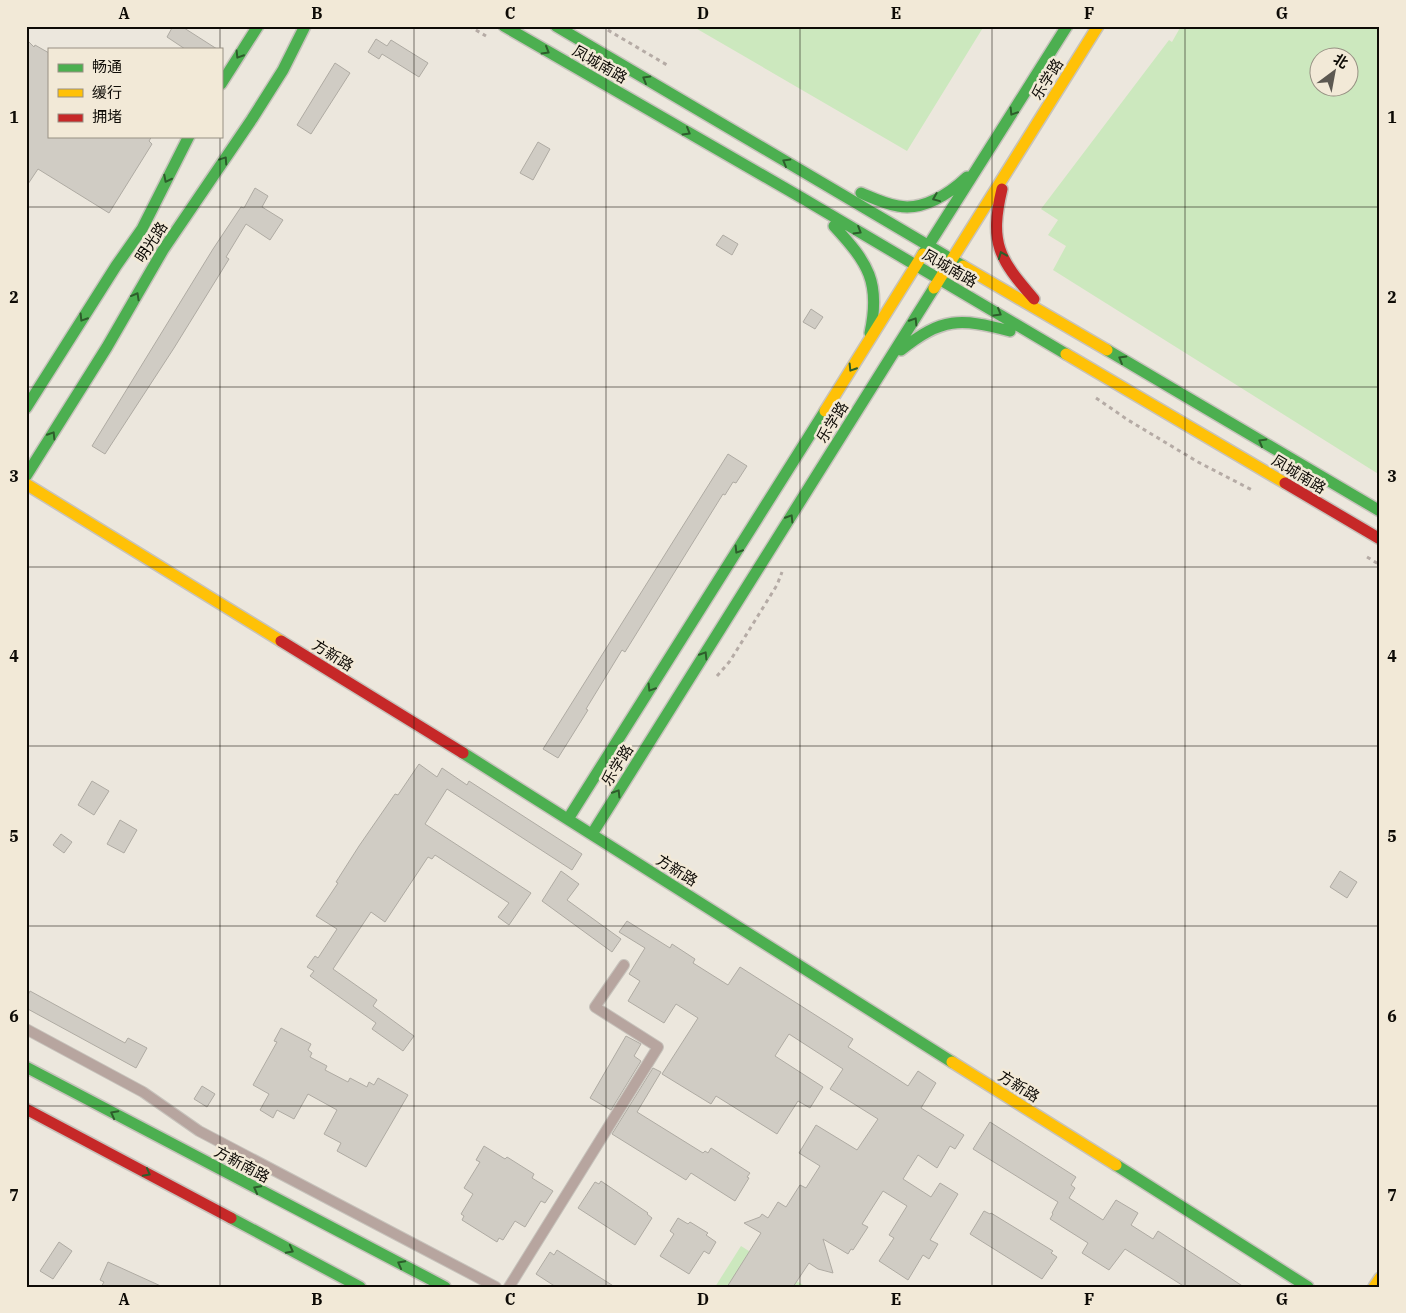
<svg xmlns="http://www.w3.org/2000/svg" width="1406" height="1313" viewBox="0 0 1406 1313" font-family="'IBM Plex Serif','Noto Sans SC',serif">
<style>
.green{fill:#cce8be;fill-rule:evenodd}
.building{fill:#d0ccc4;stroke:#afaba3}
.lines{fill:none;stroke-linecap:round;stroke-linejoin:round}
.lane-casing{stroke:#c7c3bc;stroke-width:12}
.fast-casing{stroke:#c7c3bc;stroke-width:14}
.slow-casing{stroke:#c7c3bc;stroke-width:14}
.jam-casing{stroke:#c7c3bc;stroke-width:14}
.path{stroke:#b5aba5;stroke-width:3;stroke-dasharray:4 4;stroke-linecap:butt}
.lane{stroke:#b7a59f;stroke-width:10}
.fast{stroke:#4caf50;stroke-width:11}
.slow{stroke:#ffc107;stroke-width:11}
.jam{stroke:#c62828;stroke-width:11}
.oneway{stroke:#2d5d2b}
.grid{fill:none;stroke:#0e0b06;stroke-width:1;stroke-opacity:0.55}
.labels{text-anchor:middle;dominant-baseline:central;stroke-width:5;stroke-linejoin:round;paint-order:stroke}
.street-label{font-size:15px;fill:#0e0b06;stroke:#f2e9d7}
.neatline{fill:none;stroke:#0e0b06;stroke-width:2}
.grid-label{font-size:16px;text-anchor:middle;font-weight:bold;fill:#0e0b06}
</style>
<rect width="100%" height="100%" fill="#ece7dd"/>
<path class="green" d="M692,26h292l-77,125z
M1181,26h199v449l-327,-205 13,-24 -18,-11 10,-15 -17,-11 128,-169 3,2zM1318,58h30v30h-30z
M741,1246l62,39 -1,2h-87z"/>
<path class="building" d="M173,26h8l36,23h-32l-18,-12z
M26,39l8,8 1,-2 14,8v83h103l-3,5 3,3 -43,69 -71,-44 -12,18z
M376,39l11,7 4,-6 37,23 -9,14 -37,-23 -3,5 -11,-7z
M335,63l15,10 -39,61 -14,-9z
M538,142l12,7 -17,31 -13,-7z
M255,188l13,8 -6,11 21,13 -13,20 -24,-16 -20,33 3,2 -55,89 -69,106 -13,-8 121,-197 28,-42 3,1z
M723,235l15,9 -6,11 -16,-10z
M811,309l12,8 -8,12 -12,-7z
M728,454l19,12 -11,17 -3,-1 -8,13 -2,-1 -98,158 -3,-2 -36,59 2,1 -30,48 -15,-9z
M419,764l18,13 5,-9 25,17 2,-4 113,73 -10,16 -125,-81 -22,35 106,69 -22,32 -11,-8 11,-14 -74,-48 -3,4 -4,-2 -43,65 -14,-10 -38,57 44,31 -4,6 41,30 -11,15 -31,-22 4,-6 -66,-47 4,-5 -7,-4 8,-11 3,2 19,-29 -21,-13 22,-33 -2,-1 23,-36 36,-52 3,1z
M92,781l17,10 -15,24 -16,-10z
M120,820l17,10 -13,23 -17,-9z
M61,834l11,8 -8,11 -11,-8z
M561,871l18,13 -12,16 54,39 -9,13 -70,-51z
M1340,871l17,11 -10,16 -17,-11z
M627,921l43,27 2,-4 23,15 -2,4 35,22 12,-18 113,72 -5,8 60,39 10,-15 18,12 -15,25 43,27 -9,14 -5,-3 -13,22 -19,-13 -15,24 28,18 9,-14 18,11 -28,46 8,4 -9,15 -6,-4 -15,25 -29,-19 15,-23 -5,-3 18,-29 -24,-15 -21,33 6,3 -15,23 -2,-1 -3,5 -25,-15 10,34 -15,-4 -9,-6 -16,24h-66l34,-54 -17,-10 16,-6 2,-3 6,4 10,-16 8,5 14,-22 6,3 14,-22 -21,-13 17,-28 41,25 21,-31 -48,-30 13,-20 -54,-35 -14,22 48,31 -13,21 -12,-7 -21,33 -61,-38 -5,8 -49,-30 36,-56 -22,-14 -12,19 -36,-22 12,-20 -11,-7 16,-26 -26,-16z
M30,991l95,52 3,-5 19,10 -11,20 -110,-60v-9z
M281,1028l30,16 -3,6 4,3 -2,4 17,9 -2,4 23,12 2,-4 17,9 2,-5 5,3 4,-7 30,17 -42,72 -29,-16 4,-8 -17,-9 13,-24 -29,-16 -14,25 -17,-9 -4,8 -13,-8 9,-16 -16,-9 24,-43 -3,-1z
M626,1036l15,8 -7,12 7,5 -30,49 -21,-12z
M653,1068l8,4 -24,40 66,41 2,-2 3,2 3,-5 39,25 -3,4 2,1 -14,23 -44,-28 -5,7 -74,-46z
M202,1086l13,8 -8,13 -13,-8z
M990,1122l86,55 -5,8 4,3 -6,10 34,22 13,-20 22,13 -7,12 22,14 5,-8 86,56h-59l-60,-38 -16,21 -27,-17 6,-10 -38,-24 3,-5 -1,-1 6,-11 -85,-53z
M484,1146l21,13 2,-2 27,17 -2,4 21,13 -8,12 -4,-2 -16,26 -10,-6 -12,19 -4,-2 -2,4 -35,-22 2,-4 -3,-2 12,-20 -9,-6 16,-26 -4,-2z
M601,1181l47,32 -1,1 5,4 -17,27 -57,-37 17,-26 4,2z
M984,1211l6,3 1,-1 62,38 -2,2 6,4 -15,22 -72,-45z
M678,1218l10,6 2,-2 18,11 -2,2 10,7 -7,12 -5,-3 -15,23 -29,-18 14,-22 -4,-3z
M59,1242l13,9 -19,28 -13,-8z
M557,1250l14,9 44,28h-59l-20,-13 14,-22 4,3z
M108,1262l55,25h-62l3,-5 -4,-2z"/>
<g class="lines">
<defs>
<path id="lane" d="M26,1029l117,63 56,39 297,156
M509,1287l149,-240 -63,-40 29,-42"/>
<path id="fast" d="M504,26l298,172 264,156
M556,26l407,240
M221,84l37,-58
M861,193c12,5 24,11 37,13 25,5 51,-12 69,-29
M834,226c34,37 47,56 36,107
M923,254l144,-228
M901,350c41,-33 59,-32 109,-19
M1107,350l273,161
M26,408l90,-142 26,-37 47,-93
M26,476l81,-129 56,-97 89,-131 31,-49 22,-44
M463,753l489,309
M568,819l257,-408
M592,834l342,-546
M26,1067l419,220
M1116,1165l192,122
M231,1218l129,69"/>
<path id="slow" d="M963,266l144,84
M934,288l164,-262
M1066,354l219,129
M825,411l98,-157
M26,484l255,157
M952,1062l164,103
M1374,1287l6,-9"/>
<path id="jam" d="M1002,189c-13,54 -3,70 32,110
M1285,483l95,56
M281,641l182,112
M26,1109l205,109"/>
</defs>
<use href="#lane" class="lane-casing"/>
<use href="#fast" class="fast-casing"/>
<use href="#slow" class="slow-casing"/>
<use href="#jam" class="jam-casing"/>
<path class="path" d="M469,26l17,10
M601,26l66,39
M1096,398l32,22 70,42 54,28
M1367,557l13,8
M717,676l13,-15 47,-76 5,-13"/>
<use href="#lane" class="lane"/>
<use href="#fast" class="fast"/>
<use href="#slow" class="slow"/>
<use href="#jam" class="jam"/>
</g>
<defs><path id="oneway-chevron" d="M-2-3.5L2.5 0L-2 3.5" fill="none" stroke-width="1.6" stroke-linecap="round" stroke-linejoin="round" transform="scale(1.25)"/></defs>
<g class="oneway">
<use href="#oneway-chevron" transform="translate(546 51) rotate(30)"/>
<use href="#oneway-chevron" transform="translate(239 55) rotate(122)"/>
<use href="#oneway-chevron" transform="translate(646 79) rotate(-150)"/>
<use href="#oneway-chevron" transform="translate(1013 112) rotate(122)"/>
<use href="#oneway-chevron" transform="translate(687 132) rotate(30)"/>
<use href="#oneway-chevron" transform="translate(224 160) rotate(-56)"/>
<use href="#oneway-chevron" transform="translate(786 162) rotate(-150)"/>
<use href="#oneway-chevron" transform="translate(167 179) rotate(117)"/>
<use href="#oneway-chevron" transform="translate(936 198) rotate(158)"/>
<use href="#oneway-chevron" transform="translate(858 231) rotate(31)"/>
<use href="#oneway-chevron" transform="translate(1002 255) rotate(-112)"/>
<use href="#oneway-chevron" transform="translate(136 296) rotate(-61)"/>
<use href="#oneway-chevron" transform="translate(998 313) rotate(30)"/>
<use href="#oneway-chevron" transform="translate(83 318) rotate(122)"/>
<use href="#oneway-chevron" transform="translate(914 321) rotate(-58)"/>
<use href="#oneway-chevron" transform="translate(1122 359) rotate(-150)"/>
<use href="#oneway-chevron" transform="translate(852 368) rotate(122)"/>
<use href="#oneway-chevron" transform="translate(52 435) rotate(-58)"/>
<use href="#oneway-chevron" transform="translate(1262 442) rotate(-150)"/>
<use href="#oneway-chevron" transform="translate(790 518) rotate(-58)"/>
<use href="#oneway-chevron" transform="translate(738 550) rotate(122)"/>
<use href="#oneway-chevron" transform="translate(704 655) rotate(-58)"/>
<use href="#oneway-chevron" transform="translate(651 688) rotate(122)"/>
<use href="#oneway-chevron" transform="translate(617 793) rotate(-58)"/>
<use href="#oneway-chevron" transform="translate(114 1114) rotate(-152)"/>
<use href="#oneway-chevron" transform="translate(147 1173) rotate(28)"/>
<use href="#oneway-chevron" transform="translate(257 1189) rotate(-152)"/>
<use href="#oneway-chevron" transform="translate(290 1250) rotate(28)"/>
<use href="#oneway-chevron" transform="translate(401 1264) rotate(-152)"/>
</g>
<path class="grid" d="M220,26v23M414,26v1261M606,26v1261M800,26v1261M992,26v1261M1185,26v1261M220,136v1151M26,207h1354M26,387h1354M26,567h1354M26,746h1354M26,926h1354M26,1106h1354"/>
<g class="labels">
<g class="street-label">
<text transform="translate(600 64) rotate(30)">凤城南路</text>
<text transform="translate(1047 79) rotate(-58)">乐学路</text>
<text transform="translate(151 242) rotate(-57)">明光路</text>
<text transform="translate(950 268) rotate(30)">凤城南路</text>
<text transform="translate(832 422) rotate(-58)">乐学路</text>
<text transform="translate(1299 474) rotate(31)">凤城南路</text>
<text transform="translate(333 655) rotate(32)">方新路</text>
<text transform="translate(617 765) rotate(-58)">乐学路</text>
<text transform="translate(677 870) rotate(32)">方新路</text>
<text transform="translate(1019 1086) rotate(32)">方新路</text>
<text transform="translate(242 1164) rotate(28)">方新南路</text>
</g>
</g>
<rect width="1406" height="1313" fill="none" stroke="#f2e9d7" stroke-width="55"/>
<rect x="48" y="48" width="175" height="90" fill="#f2e9d7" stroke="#979083"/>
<rect x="58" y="64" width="25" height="8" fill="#4caf50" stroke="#979083"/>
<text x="92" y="72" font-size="15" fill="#0e0b06">畅通</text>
<rect x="58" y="89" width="25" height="8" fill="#ffc107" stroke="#979083"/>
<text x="92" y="98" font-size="15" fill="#0e0b06">缓行</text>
<rect x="58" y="114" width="25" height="8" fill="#c62828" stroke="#979083"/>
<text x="92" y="122" font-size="15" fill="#0e0b06">拥堵</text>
<g transform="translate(1334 72) rotate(32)"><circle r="24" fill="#f2e9d7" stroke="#979083"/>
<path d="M0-4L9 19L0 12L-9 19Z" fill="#5c5851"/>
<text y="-8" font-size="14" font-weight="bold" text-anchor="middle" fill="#0e0b06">北</text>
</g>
<rect x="28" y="28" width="1350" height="1258" class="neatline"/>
<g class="grid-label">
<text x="124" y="19">A</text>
<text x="317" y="19">B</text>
<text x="510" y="19">C</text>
<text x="703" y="19">D</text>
<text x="896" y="19">E</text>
<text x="1089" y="19">F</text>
<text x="1282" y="19">G</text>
<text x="14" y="123">1</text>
<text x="1392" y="123">1</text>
<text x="14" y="303">2</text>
<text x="1392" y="303">2</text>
<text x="14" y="482">3</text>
<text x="1392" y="482">3</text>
<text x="14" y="662">4</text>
<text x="1392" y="662">4</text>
<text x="14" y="842">5</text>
<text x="1392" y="842">5</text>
<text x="14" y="1022">6</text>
<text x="1392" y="1022">6</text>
<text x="14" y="1201">7</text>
<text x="1392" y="1201">7</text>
<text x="124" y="1305">A</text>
<text x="317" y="1305">B</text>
<text x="510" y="1305">C</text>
<text x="703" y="1305">D</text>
<text x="896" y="1305">E</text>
<text x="1089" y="1305">F</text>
<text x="1282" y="1305">G</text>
</g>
</svg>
